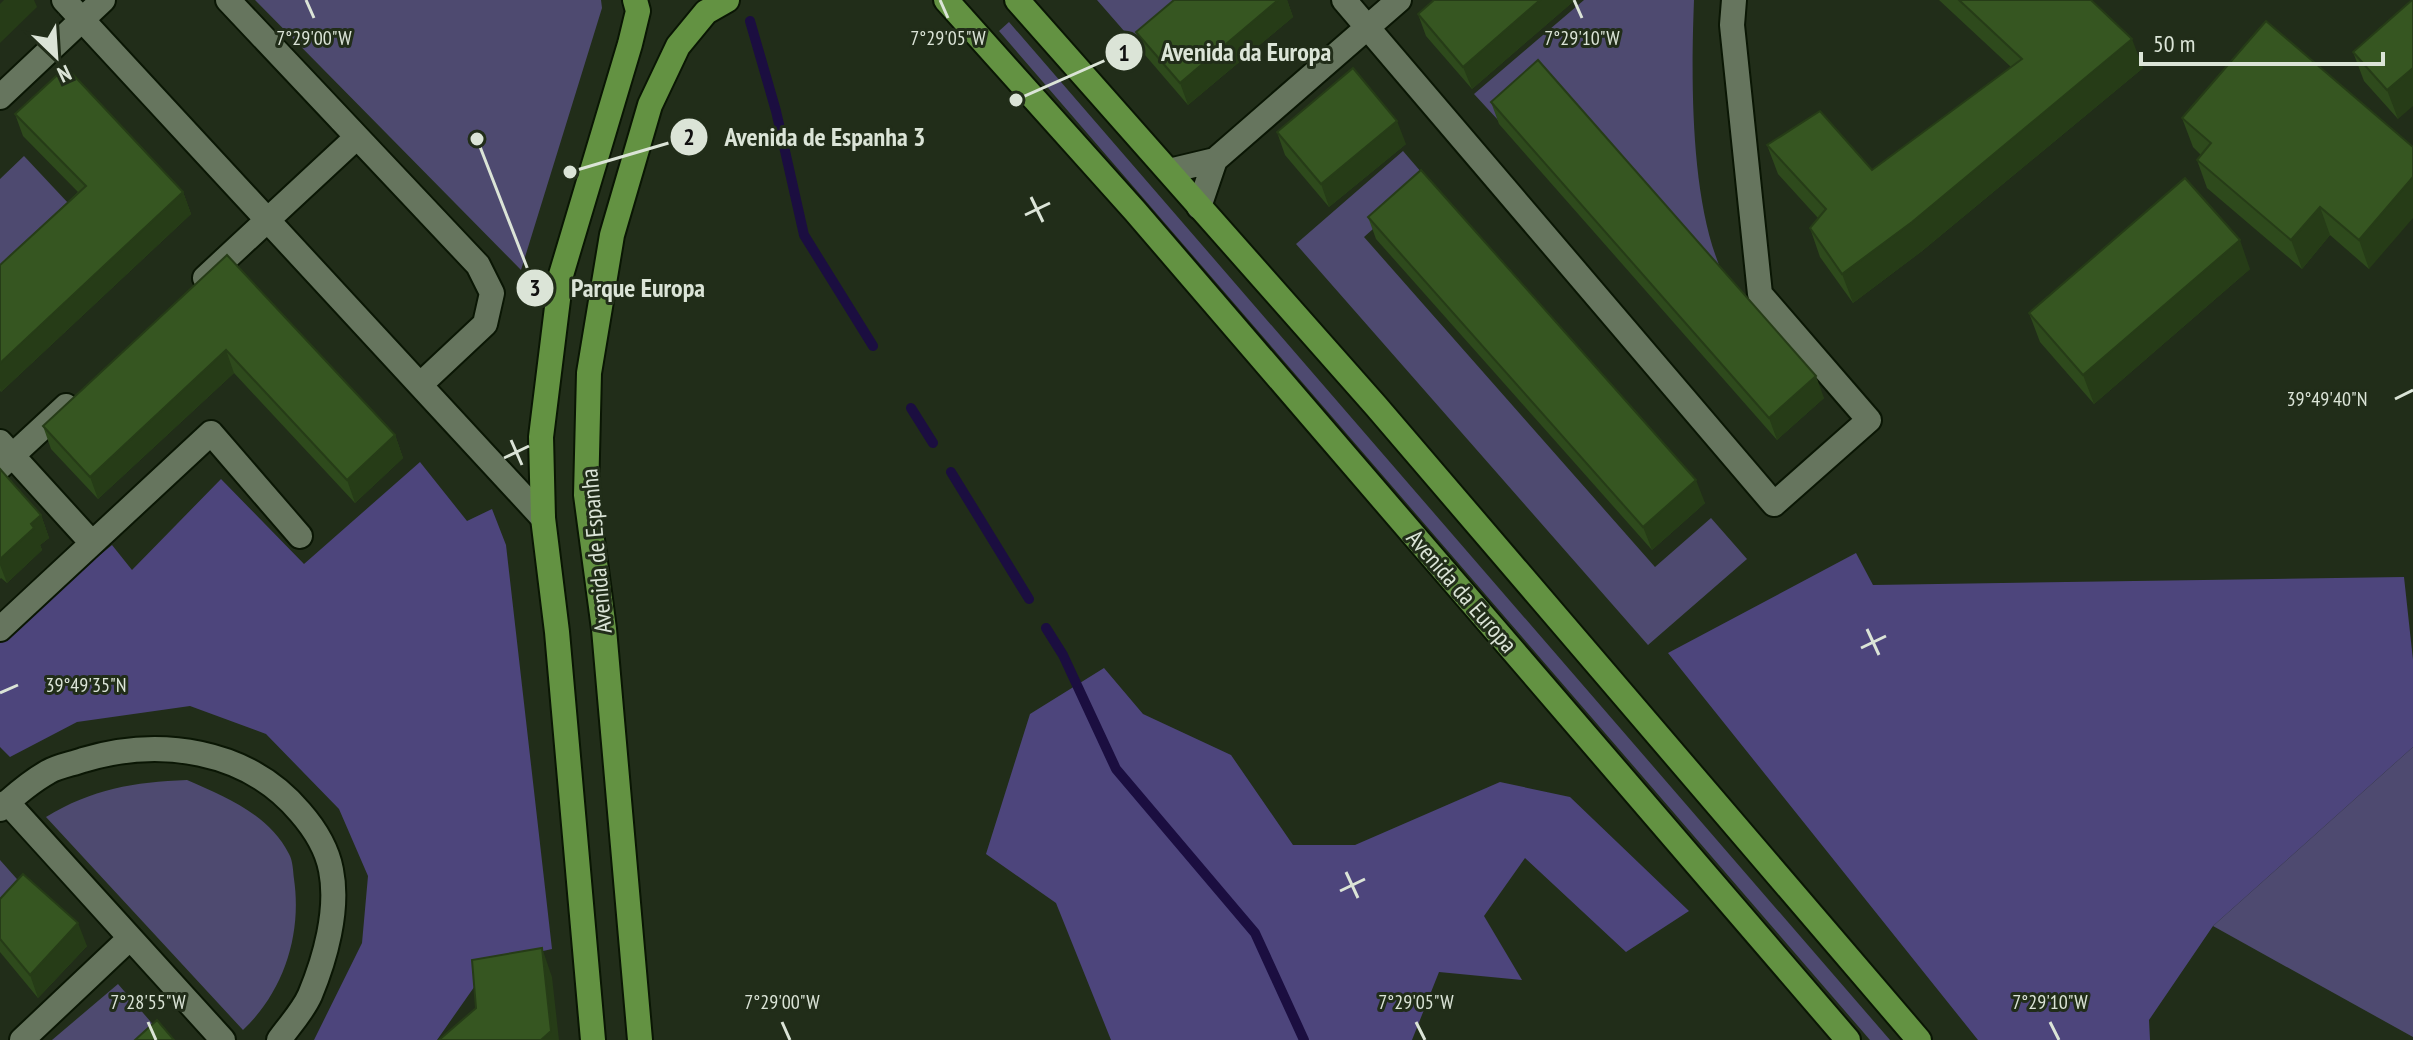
<svg xmlns="http://www.w3.org/2000/svg" width="2413" height="1040" viewBox="0 0 2413 1040" font-family="'PT Sans Narrow',sans-serif">
<style>
.green{fill:#4e4a70}
.forest{fill:#4d457c}
.lines{fill:none;stroke-linecap:round;stroke-linejoin:round}
.stream{stroke:#1b0e40;stroke-width:10}
.minor-casing{stroke:#0a1604;stroke-width:28}
.major-casing{stroke:#0a1604;stroke-width:28}
.minor{stroke:#66755e;stroke-width:24}
.major{stroke:#639242;stroke-width:24}
.wall{fill:#2e4a1c}
.shaded-wall{fill:#263c17}
.building{fill:#365621;stroke:#263c17;stroke-width:2}
.ticks{fill:none;stroke:#dbe4d7;stroke-width:3}
.labels{text-anchor:middle;dominant-baseline:central;stroke-width:6;stroke-linejoin:round;paint-order:stroke}
.street-label{font-size:24px;fill:#dbe4d7;stroke:#212d19}
.ticks-label{font-size:20px;text-anchor:middle;fill:#dbe4d7;stroke:#212d19;stroke-width:6;stroke-linejoin:round;paint-order:stroke}
.leader{fill:none;stroke:#dbe4d7;stroke-width:3}
.callout-dot{fill:#dbe4d7;stroke:#212d19;stroke-width:3}
.mark-label{font-size:24px;text-anchor:middle;font-weight:bold;fill:#111}
.callout-label{font-size:26px;text-anchor:middle;font-weight:bold;fill:#dbe4d7;stroke:#212d19;stroke-width:6;stroke-linejoin:round;paint-order:stroke}
</style>
<rect width="100%" height="100%" fill="#212d19"/>
<path class="green" d="M255,0h346l1,8 -81,262z
M1097,0h112l-64,55z
M1584,0h110c-3,79 -4,200 28,272l-224,-152 -24,-26z
M1009,22l881,1018h-20l-871,-1009z
M1403,151l25,29 -64,57 291,330 56,-49 36,41 -99,86 -352,-401z
M24,156l45,48 -69,64v-89z
M2413,747v290l-200,-111z
M187,780c38,17 82,34 102,74 4,7 4,17 5,25 8,55 -10,112 -51,151l-197,-213c46,-28 88,-35 141,-37z
M0,860l32,36 -32,35z
M118,984l45,52 -5,4h-106z"/>
<path class="forest" d="M420,462l47,59 25,-12 14,36 46,404 -61,14 -54,77h-123l48,-97 6,-67 -29,-67 -73,-75 -76,-28 -113,16 -67,35 -10,-10v-111l112,-91 20,25 89,-91 83,85z
M1856,553l17,32 531,-8 9,83v87l-200,179 -64,94 1,20h-172l-310,-387z
M1104,668l39,46 88,41 62,90h62l145,-63 70,15 119,114 -63,41 -101,-94 -41,58 38,64 -83,-8 -27,68h-301l-55,-137 -70,-49 44,-140z"/>
<g class="lines">
<path class="stream" d="M750,21l26,90 28,124 69,111
M911,408l22,35
M951,472l78,127
M1046,628l17,27 53,114 139,164 49,107"/>
<defs>
<path id="minor" d="M64,0l479,518
M228,0l250,265 14,28 -7,31 -64,60
M1344,0l430,504 95,-84 -109,-126 -28,-269 2,-25
M0,97l103,-97
M1169,171l46,-11 184,-160
M1199,207l16,-47
M205,278l152,-141
M0,442l92,101
M0,467l66,-61
M0,629l211,-196 89,103
M7,802l216,238
M0,809c14,-13 32,-28 48,-37 10,-6 24,-8 35,-12 76,-23 164,-11 217,52 14,16 27,37 31,58 8,40 -6,89 -21,125 -7,16 -21,31 -31,45
M22,1040l108,-102"/>
<path id="major" d="M946,0l189,211 713,829
M1017,0l359,406 543,634
M593,1040l-36,-408 -14,-114 -2,-81 20,-162 69,-231 8,-33 -3,-11
M640,1040l-36,-411 -18,-134 3,-122 23,-138 38,-130 28,-59 28,-34 21,-12"/>
</defs>
<use href="#minor" class="minor-casing"/>
<use href="#major" class="major-casing"/>
<use href="#minor" class="minor"/>
<use href="#major" class="major"/>
</g>
<path class="wall" d="M1174,0h113l6,17 -105,88 -43,-50 -9,-23z
M1434,0h141l-103,89 -46,-53 -8,-22z
M1939,0h152l52,68 -221,183 -69,52 -33,-46 -10,-29 8,-10 -40,-44 -11,-29 105,25 139,-103z
M2412,0l-14,119 -34,-38 -11,-29z
M1491,102l333,296 -47,42 -278,-316z
M15,114l168,78 8,22 -190,178 -1,-2v-125l78,-73 -55,-56z
M2182,118l231,29 -44,122 -39,-34 -28,34 -95,-81 -10,-28 4,-5 -8,-8z
M1277,132l129,12 -77,63 -44,-52z
M1368,217l337,286 -53,47 -276,-311z
M227,255l168,180 8,23 -48,45 -121,-130 -136,126 -47,-50 -8,-23z
M2250,269l-156,135 -54,-62 -11,-29z
M0,469l41,46 8,23 -9,7 2,5 -35,33 -6,-5 -1,1z
M0,899l87,47 -49,52 -38,-46z"/>
<path class="shaded-wall" d="M4,0h30l3,7 -37,36v-39z
M1278,0h9l6,17 -105,88 -8,-22z
M1540,0h35l-103,89 -9,-22z
M2132,39l11,29 -221,183 -69,52 -11,-29z
M2413,68v38l-15,13 -11,-29z
M1397,121l9,23 -77,63 -8,-23z
M2413,177v41l-44,51 -10,-29z
M183,192l8,22 -190,178 -1,-4v-25z
M2320,207l10,28 -28,34 -11,-29z
M2240,240l10,29 -156,135 -11,-29z
M226,350l8,23 -136,126 -8,-22z
M1816,376l8,22 -47,42 -8,-22z
M395,435l8,23 -48,45 -8,-23z
M1696,480l9,23 -53,47 -9,-23z
M41,515l8,23 -9,7 2,5 -35,33 -7,-18v-6l31,-35z
M78,923l9,23 -49,52 -8,-23z
M542,948l10,29 7,63h-18z"/>
<path class="building" d="M1174,0h104l-98,83 -44,-51z
M1434,0h106l-77,67 -45,-53z
M1959,0h132l41,39 -220,183 -70,52 -32,-46 16,-19 -59,-64 53,-34 52,59 150,-111z
M2412,0h1v68l-26,22 -34,-38z
M2266,21l147,126v30l-54,63 -39,-33 -29,33 -94,-80 14,-17 -29,-25z
M1538,60l278,316 -47,42 -278,-316z
M66,67l117,125 -183,171v-98l86,-79 -71,-72z
M1353,68l44,53 -76,63 -44,-52z
M1421,170l275,310 -53,47 -275,-310z
M2185,178l55,62 -157,135 -54,-62z
M227,255l168,180 -48,45 -121,-130 -136,127 -47,-51z
M0,469l41,46 -10,9 3,4 -34,31z
M23,874l55,49 -48,52 -30,-36v-40z
M542,948l9,83 -10,9h-102l37,-32 -4,-48z
M157,1020l17,20h-39z"/>
<path class="ticks" d="M306,0l8,18M940,0l8,18M1574,0l8,18M1031,197l12,25M1025,215l25,-12M2395,399l18,-9M511,440l11,25M504,458l25,-12M1867,629l12,26M1861,648l25,-12M0,693l18,-8M1346,872l12,26M1340,891l25,-12M148,1022l8,18M782,1022l8,18M1416,1022l9,18M2050,1022l9,18"/>
<g class="labels">
<g class="street-label">
<text transform="translate(596 551) rotate(-95)">Avenida de Espanha</text>
<text transform="translate(1462 591) rotate(49)">Avenida da Europa</text>
</g>
</g>
<g class="ticks-label">
<text x="314" y="45">7°29'00"W</text>
<text x="948" y="45">7°29'05"W</text>
<text x="1582" y="45">7°29'10"W</text>
<text x="2327" y="406">39°49'40"N</text>
<text x="86" y="692">39°49'35"N</text>
<text x="148" y="1009">7°28'55"W</text>
<text x="782" y="1009">7°29'00"W</text>
<text x="1416" y="1009">7°29'05"W</text>
<text x="2050" y="1009">7°29'10"W</text>
</g>
<path class="leader" d="M1016 100L1124 52M570 172L689 137M477 139L535 288"/>
<g class="callout-dot">
<circle cx="1016" cy="100" r="8"/>
<circle cx="570" cy="172" r="8"/>
<circle cx="477" cy="139" r="8"/>
<circle cx="1124" cy="52" r="20"/>
<circle cx="689" cy="137" r="20"/>
<circle cx="535" cy="288" r="20"/>
</g>
<g class="mark-label">
<text x="1124" y="61">1</text>
<text x="689" y="145">2</text>
<text x="535" y="296">3</text>
</g>
<g class="callout-label">
<text x="1246" y="61">Avenida da Europa</text>
<text x="825" y="146">Avenida de Espanha 3</text>
<text x="638" y="297">Parque Europa</text>
</g>
<g transform="translate(56 56) rotate(155)" stroke="#212d19" stroke-width="6" paint-order="stroke">
<path d="M0-6L14 30L0 20L-14 30Z" fill="#dbe4d7"/>
<text y="-12" font-size="22" font-weight="bold" text-anchor="middle" fill="#dbe4d7">N</text>
</g>
<path d="M2141 52v12h242v-12" fill="none" stroke="#dbe4d7" stroke-width="4"/>
<text x="2153" y="52" font-size="24" fill="#dbe4d7" stroke="#212d19" stroke-width="6" paint-order="stroke">50 m</text>
</svg>
